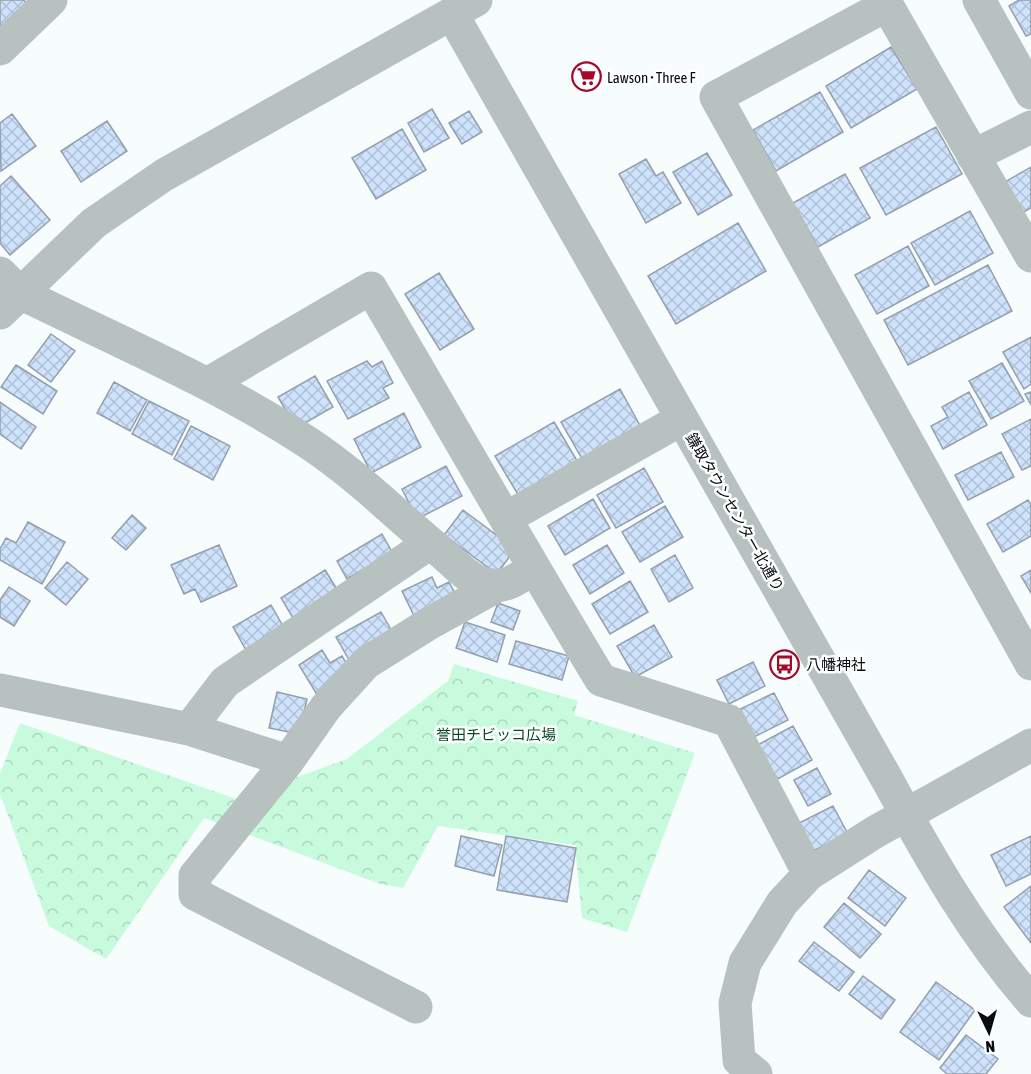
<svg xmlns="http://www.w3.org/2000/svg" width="1031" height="1074" viewBox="0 0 1031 1074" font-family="'Asap Condensed','Noto Sans JP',sans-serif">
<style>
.forest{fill:url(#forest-crowns)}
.building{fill:url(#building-cross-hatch);stroke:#949fad;stroke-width:1.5}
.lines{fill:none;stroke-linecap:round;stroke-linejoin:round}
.minor{stroke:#b7c1c0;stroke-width:33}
.labels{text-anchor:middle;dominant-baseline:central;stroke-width:5;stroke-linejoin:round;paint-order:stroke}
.poi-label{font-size:15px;fill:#070d10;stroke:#fff;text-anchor:start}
.street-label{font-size:15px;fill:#070d10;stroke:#fff}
.park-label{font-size:15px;fill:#07492d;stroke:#fff}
</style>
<defs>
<pattern id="forest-crowns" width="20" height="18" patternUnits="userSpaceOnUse" patternTransform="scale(1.5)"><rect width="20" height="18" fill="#c8fbdd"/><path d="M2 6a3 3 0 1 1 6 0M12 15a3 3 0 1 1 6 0" fill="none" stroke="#aad6bd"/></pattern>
<pattern id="building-cross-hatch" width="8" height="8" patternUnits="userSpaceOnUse" patternTransform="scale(1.5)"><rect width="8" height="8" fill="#cee2fb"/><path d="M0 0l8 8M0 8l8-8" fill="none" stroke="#afc1d6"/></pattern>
</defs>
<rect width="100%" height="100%" fill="#f7fcfd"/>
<path class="forest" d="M454,664l124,37 -4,14 121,38 -68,179 -45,-14 -7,-73 -137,-19 -35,62 -23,-4 -176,-66 -98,141 -57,-33 -49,-132v-20l20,-51 216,76 111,-40 101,-78z"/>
<path class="building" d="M0,0h24l2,3 -26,24z
M1019,0h12v34l-5,2 -17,-30z
M891,47l26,42 -66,39 -25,-42z
M820,92l23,40 -67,39 -23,-41z
M432,109l17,29 -25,14 -16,-29z
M469,111l13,21 -20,12 -13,-21z
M12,114l24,32 -35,25 -1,-48z
M107,121l20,30 -46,31 -20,-31z
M936,127l26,47 -76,41 -26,-47z
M402,129l24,41 -50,29 -24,-41z
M707,153l25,42 -34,20 -25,-43z
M646,159l10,17 7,-4 18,31 -35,20 -27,-49z
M1031,167v41l-9,5 -17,-31z
M845,174l25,44 -52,29 -25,-44z
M11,176l39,44 -40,35 -10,-12v-57z
M970,211l23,42 -58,32 -24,-42z
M738,223l28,48 -90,53 -28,-48z
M908,246l21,40 -52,28 -22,-39z
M988,265l24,46 -104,54 -24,-45z
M439,273l35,56 -34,21 -35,-56z
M51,334l24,17 -24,31 -23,-17z
M1031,337v47l-7,5 -21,-37z
M367,361l5,6 10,-6 11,22 -10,5 6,10 -41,21 -21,-38z
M1002,363l22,38 -33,18 -22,-38z
M16,365l41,26 -14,23 -42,-27z
M315,376l18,31 -37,21 -18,-31z
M114,382l33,18 -17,31 -33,-18z
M620,389l23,42 -58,33 -24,-42z
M969,392l18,33 -44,24 -12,-23 17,-9 -6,-10z
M1031,392v13l-6,-11z
M149,401l40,20 -17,34 -40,-21z
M0,402l36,25 -15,22 -21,-15z
M404,413l17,34 -50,26 -17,-34z
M1031,419v47l-9,4 -20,-36z
M554,422l25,42 -59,34 -25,-42z
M191,426l39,20 -17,34 -39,-21z
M1001,452l13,25 -46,23 -13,-25z
M446,466l16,30 -45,23 -15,-30z
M644,468l19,34 -47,26 -19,-33z
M593,499l17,29 -45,27 -17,-29z
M1028,500l3,5v31l-28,16 -16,-28z
M665,506l18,31 -43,25 -18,-30z
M463,510l52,39 -18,25 -53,-39z
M132,515l14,13 -20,22 -14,-12z
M28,522l37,20 -23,42 -42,-24v-11l6,-11 10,5z
M382,534l10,18 -45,27 -10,-18z
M219,545l18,41 -36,16 -6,-13 -11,5 -13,-29z
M607,545l17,28 -34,21 -17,-29z
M675,555l18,33 -24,14 -18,-33z
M67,562l21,17 -22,26 -21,-17z
M325,570l15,24 -44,29 -15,-25z
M1031,570v23l-10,-17z
M432,577l5,11 12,-6 10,19 -42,21 -15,-31z
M630,581l18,31 -38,22 -18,-30z
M9,587l21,14 -16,25 -14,-9v-17z
M498,603l22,8 -7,19 -22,-8z
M271,605l13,23 -38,22 -13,-23z
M381,612l16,28 -45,25 -16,-28z
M465,622l40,13 -8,27 -41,-14z
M654,625l18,32 -37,20 -18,-31z
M516,641l53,15 -7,24 -53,-16z
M322,650l8,13 12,-7 12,20 -35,22 -20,-33z
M753,662l12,24 -36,18 -12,-24z
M277,692l30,7 -8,35 -30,-6z
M774,693l14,27 -38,19 -14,-28z
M793,726l19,34 -38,21 -20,-34z
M817,768l14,26 -23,12 -14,-26z
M833,806l15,28 -37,18 -14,-28z
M461,836l41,9 -8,31 -39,-10z
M506,836l70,12 -9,54 -70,-12z
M1031,836v38l-25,12 -15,-31z
M869,870l37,28 -21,28 -37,-28z
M1031,886v57l-27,-36z
M844,903l37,31 -21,24 -36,-31z
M814,942l40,30 -15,19 -40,-30z
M863,976l32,24 -14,19 -32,-25z
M936,982l39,28 -36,50 -39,-28z
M966,1035l32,24 -12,15h-39l-7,-6z"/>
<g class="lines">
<path class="minor" d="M979,0l52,93
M452,14l436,767c42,78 85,153 143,220
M0,49l51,-49
M973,156l58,-29
M1031,256l-144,-251 -171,92 315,567
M0,273l20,20c95,47 199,91 287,149 49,32 89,73 134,110 11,9 25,25 39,30 23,9 35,-1 53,-14
M0,313l94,-90 70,-48 312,-175
M207,384l164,-96c77,131 152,263 230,392l128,41 80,153
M506,518l176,-99
M0,690l189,39 99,32 -93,115v18l221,113
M189,729l36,-47 205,-139
M288,761l38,-54 40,-44 64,-40 65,-36
M756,1074l-17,-14 -4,-57 10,-40 37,-60 27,-29 66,-42 156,-87"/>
</g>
<defs>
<symbol id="supermarket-ring" viewBox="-11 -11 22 22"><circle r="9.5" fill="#fff" stroke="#a5092a" stroke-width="1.5"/><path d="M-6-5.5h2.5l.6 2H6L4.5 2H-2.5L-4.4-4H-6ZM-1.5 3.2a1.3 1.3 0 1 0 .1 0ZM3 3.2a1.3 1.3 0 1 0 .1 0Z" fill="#a5092a"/></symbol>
<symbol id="bus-ring" viewBox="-11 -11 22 22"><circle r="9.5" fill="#fff" stroke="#a5092a" stroke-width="1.5"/><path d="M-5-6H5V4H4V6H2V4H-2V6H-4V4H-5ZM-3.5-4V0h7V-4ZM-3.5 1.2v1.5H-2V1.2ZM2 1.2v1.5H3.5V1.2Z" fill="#a5092a"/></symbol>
</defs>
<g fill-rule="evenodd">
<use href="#supermarket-ring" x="570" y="60" width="33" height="33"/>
<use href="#bus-ring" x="768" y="648" width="33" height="33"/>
</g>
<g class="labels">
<g class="poi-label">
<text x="607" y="77">Lawson･Three F</text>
<text x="806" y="664">八幡神社</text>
</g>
<g class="street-label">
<text transform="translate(735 512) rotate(60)">鎌取タウンセンター北通り</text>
</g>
<g class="park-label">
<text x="496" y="734">誉田チビッコ広場</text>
</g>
</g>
<g transform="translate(989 1032) rotate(175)" stroke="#ffffff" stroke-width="4.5" paint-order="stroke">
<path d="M0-4.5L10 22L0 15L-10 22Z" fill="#070d10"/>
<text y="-9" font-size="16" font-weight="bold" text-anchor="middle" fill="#070d10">N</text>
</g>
</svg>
